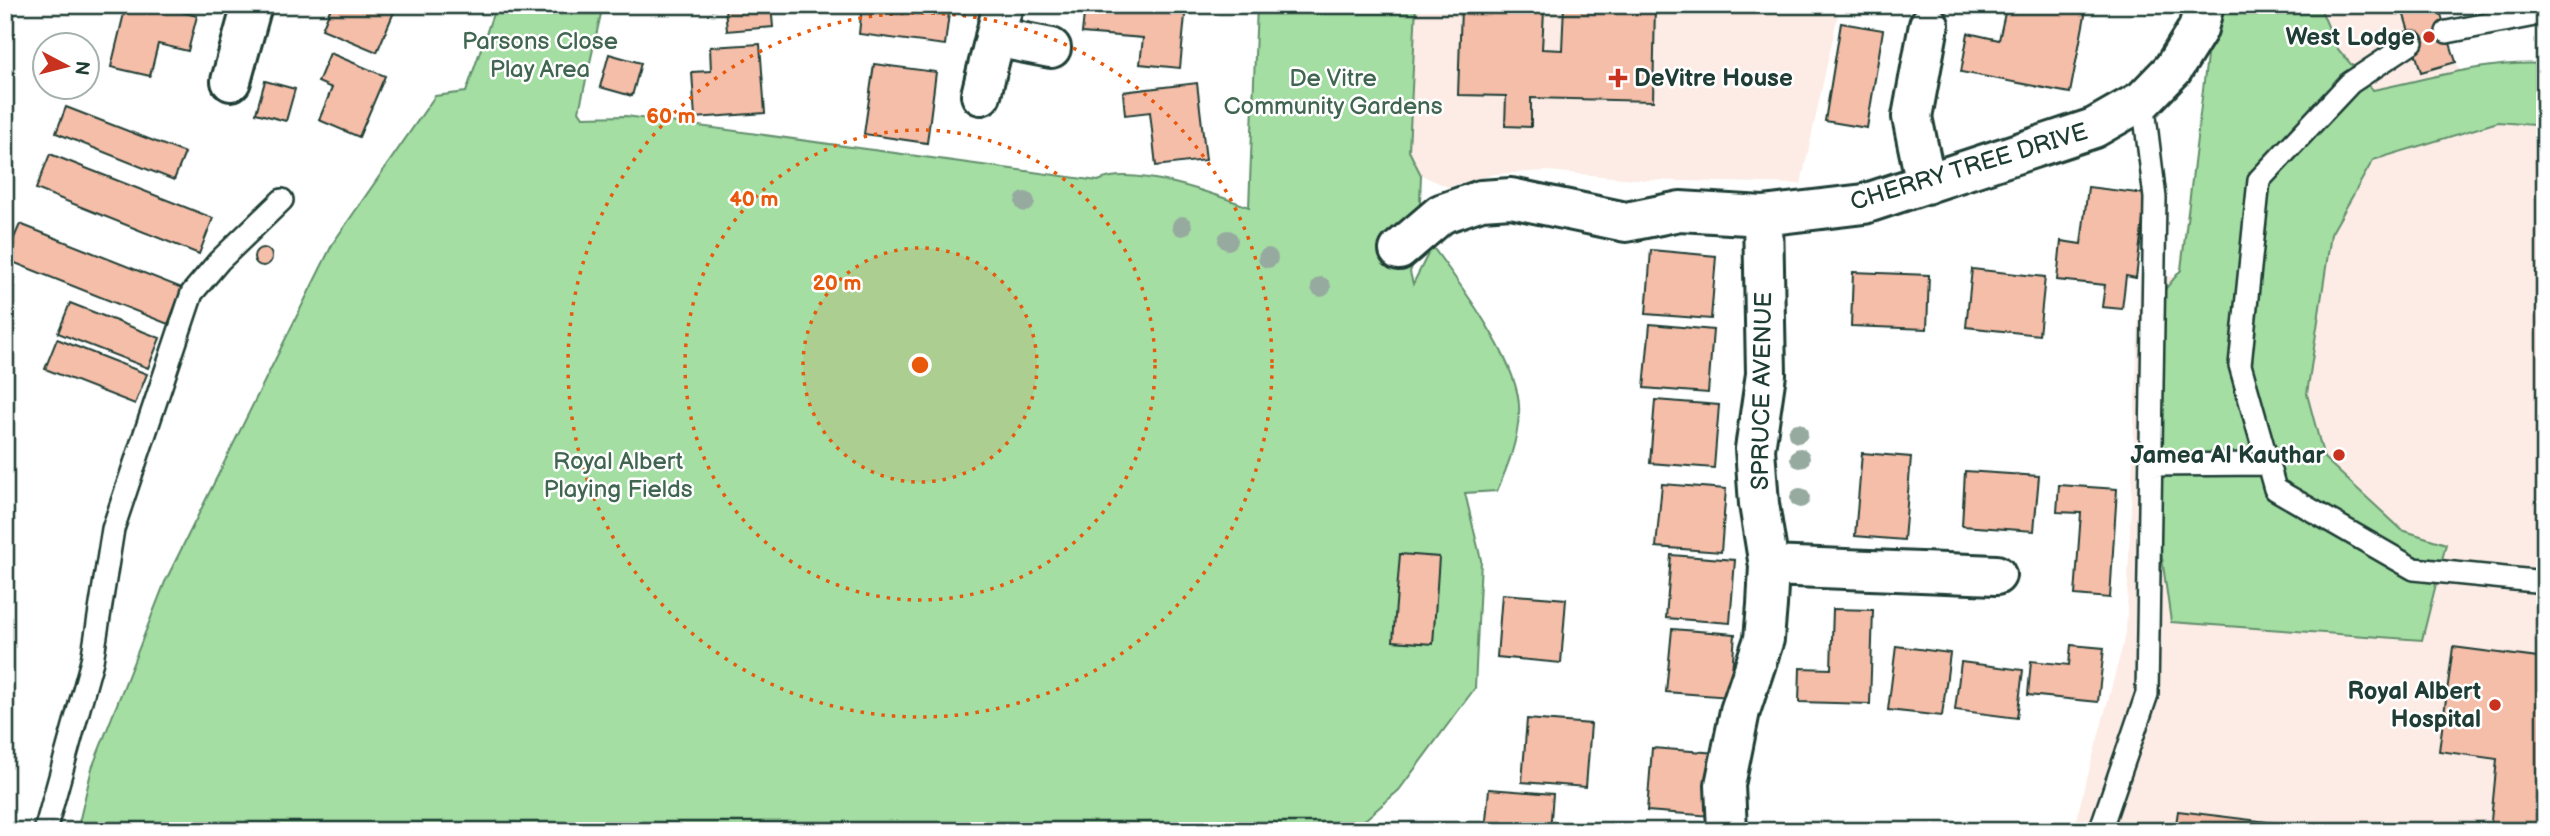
<svg xmlns="http://www.w3.org/2000/svg" width="2550" height="836" viewBox="0 0 2550 836" font-family="'Balsamiq Sans',sans-serif">
<style>
.built{fill:#fcece5}
.green{fill:#a4dea3;stroke:#628e6c;stroke-width:2}
.building{fill:#f5bea9;stroke:#1f3d34;stroke-width:2}
.lines{fill:none;stroke-linecap:round;stroke-linejoin:round}
.service-casing{stroke:#1f3d34;stroke-width:26}
.minor-casing{stroke:#1f3d34;stroke-width:44}
.service{stroke:#fff;stroke-width:21}
.minor{stroke:#fff;stroke-width:38}
.tree{fill:#96aa9f}
.ring{fill:none;stroke:#e8590c;stroke-width:3.5;stroke-dasharray:3.5 7}
.poi-dot{fill:#c8321e;stroke:#fff;stroke-width:2.5}
.labels{text-anchor:middle;dominant-baseline:central;stroke-width:5;stroke-linejoin:round;paint-order:stroke}
.poi-label{font-size:24px;font-weight:bold;fill:#1f3d34;stroke:#fff;text-anchor:end}
.park-label{font-size:24px;fill:#406550;stroke:#fff}
.street-label{font-size:24px;fill:#1f3d34;stroke:#fff}
.centre{fill:#e8590c;stroke:#fff;stroke-width:3.5}
.ring-label{font-size:21px;text-anchor:middle;font-weight:bold;fill:#e8590c;stroke:#fff;stroke-width:5;stroke-linejoin:round;paint-order:stroke}
</style>
<rect width="100%" height="100%" fill="#fff"/>
<filter id="ink" filterUnits="userSpaceOnUse"><feTurbulence type="fractalNoise" baseFrequency=".0143" numOctaves="2"/><feDisplacementMap in="SourceGraphic" scale="14" xChannelSelector="R" yChannelSelector="G"/><feConvolveMatrix kernelMatrix="1 2 1 2 8 2 1 2 1" color-interpolation-filters="sRGB"/></filter>
<g filter="url(#ink)">
<path class="built" d="M1416,5h424l-39,179 -156,-4 -97,-9 -53,3 -47,13 -27,-12 -12,-24z
M2235,5h203l22,67 69,-9 16,1v767h-472l53,-198 14,-358 38,2 12,-93z"/>
<path class="green" d="M496,5h107l-24,106 4,6 43,-1 472,65c34,-17 116,13 151,26l8,-202h159l-7,146 12,24 -3,76 -8,21 3,12 19,-38c27,37 91,120 87,167 -1,27 -11,53 -22,78l-32,2 16,67 -6,128 -76,102 -33,29 -22,12h-1267l15,-63 73,-186 168,-339 102,-147 31,-4z
M2224,5h95l18,43 36,42c55,-11 116,-30 172,-26v62l-47,-4 -125,38 -42,74 -24,160 17,64 78,72 44,14 -24,96 -251,-18 -13,-93 4,-236 19,-23 29,-238z"/>
<path class="building" d="M126,5h29l42,11 -9,35 -30,-7 -8,32 -39,-9z
M332,5h65l-20,47 -55,-23z
M712,5h59l2,22 -46,4 -2,-24 -13,3z
M862,5h88l-5,40 -86,-11z
M1085,5h101l-6,63 -40,-4 3,-26 -61,-5z
M1564,5h91l-2,96 -122,-3v29l-26,-1 1,-30 -48,-1 3,-87 83,3 -2,38 20,1z
M1994,5h93l-17,88 -109,-21 7,-39 31,7 6,-27 -12,-2z
M2401,5h37l18,57 -35,10z
M1841,23l42,7 -16,98 -42,-7z
M760,44l5,69 -70,5 -3,-46 19,-1 -1,-24z
M330,53l55,23 -26,61 -40,-17 13,-32 -14,-6z
M609,54l32,9 -9,33 -32,-9z
M874,64l62,8 -9,71 -63,-9z
M265,81l30,8 -9,32 -30,-8z
M1197,83l9,77 -50,6 -6,-54 -25,3 -2,-23z
M66,107l119,46 -11,27 -118,-47z
M50,154l163,64 -14,36 -163,-65z
M2088,187l58,7 -10,84 -10,-2 -4,33 -20,-2 3,-22 -48,-5 4,-39 20,3z
M20,224l162,64 -14,36 -163,-65z
M254 257a9 9 0 1 1 18 0a9 9 0 1 1-18 0Z
M1651,250l65,6 -5,63 -65,-5z
M1972,269l73,8 -6,58 -73,-8z
M1853,272l76,3 -2,54 -76,-3z
M70,303l90,35 -12,30 -90,-35z
M1650,324l63,6 -5,63 -64,-5z
M57,339l90,35 -12,30 -90,-35z
M1655,400l64,5 -5,63 -64,-5z
M1862,453l49,4 -7,83 -49,-4z
M1965,471l74,5 -5,55 -72,-5z
M1662,484l64,5 -5,63 -65,-5z
M2059,485l58,4 -7,109 -35,-3 6,-82 -24,-1z
M1400,554l39,3 -6,87 -40,-3z
M1671,555l64,5 -5,63 -64,-5z
M1502,594l64,5 -5,64 -64,-6z
M1833,609l40,1 -3,94 -71,-2 1,-34 31,1z
M1672,629l63,5 -5,63 -64,-5z
M2071,645l33,3 -6,54 -70,-7 3,-34 38,4z
M1896,646l54,7 -8,63 -54,-6z
M2453,647l92,12v172h-55l7,-72 -58,-8z
M1961,662l62,8 -6,48 -62,-8z
M1527,719l64,5 -5,63 -64,-5z
M1652,748l65,5 -5,63 -65,-5z
M1489,789l64,5 -3,37h-65z
M2178,811l138,17v3h-141z
M1781,825l77,4v2h-77z"/>
<g class="lines">
<defs>
<path id="service" d="M2447,32l98,-19
M2412,42l-62,41 -91,97 -19,185 35,124 139,80 131,13
M2151,465l116,-1
M45,831l47,-170 21,-132 79,-236 27,-32 63,-61
M2100,831l47,-137 8,-496 -12,-98"/>
<path id="minor" d="M995,37l56,11
M231,81l21,-76
M981,95l22,-90
M1926,184l-14,-67 17,-92
M1399,250l42,-36 40,-14 30,-2 115,24 54,-11 83,5 101,-12 230,-76 49,-28 30,-31 25,-40 6,-24
M1769,566l227,9
M1727,831l-2,-46 15,-74 24,-72 3,-34 2,-39 -10,-62 -4,-55 11,-75 -3,-158"/>
</defs>
<use href="#service" class="service-casing"/>
<use href="#minor" class="minor-casing"/>
<use href="#service" class="service"/>
<use href="#minor" class="minor"/>
</g>
<g class="tree">
<circle cx="1025" cy="202" r="10"/>
<circle cx="1182" cy="226" r="10"/>
<circle cx="1228" cy="240" r="10"/>
<circle cx="1268" cy="258" r="10"/>
<circle cx="1321" cy="287" r="10"/>
<circle cx="1798" cy="433" r="10"/>
<circle cx="1800" cy="458" r="10"/>
<circle cx="1800" cy="498" r="10"/>
</g>
</g>
<circle cx="920" cy="365" r="117" fill="#e8590c" fill-opacity=".12"/>
<g class="ring">
<circle cx="920" cy="365" r="117"/>
<circle cx="920" cy="365" r="235"/>
<circle cx="920" cy="365" r="352"/>
</g>
<g class="poi-dot">
<circle cx="2429" cy="37" r="7"/>
<path d="M1614.5 67.5h7v7h7v7h-7v7h-7v-7h-7v-7h7z"/>
<circle cx="2339" cy="455" r="7"/>
<circle cx="2495" cy="705" r="7"/>
</g>
<g class="labels">
<g class="poi-label">
<text x="2415" y="37">West Lodge</text>
<text x="1634" y="78" text-anchor="start">DeVitre House</text>
<text x="2325" y="455">Jamea Al Kauthar</text>
<text x="2481" y="691">Royal Albert<tspan x="2481" dy="28">Hospital</tspan></text>
</g>
<g class="park-label">
<text x="540" y="41">Parsons Close<tspan x="540" dy="28">Play Area</tspan></text>
<text x="1333" y="78">De Vitre<tspan x="1333" dy="28">Community Gardens</tspan></text>
<text x="618" y="461">Royal Albert<tspan x="618" dy="28">Playing Fields</tspan></text>
</g>
<g class="street-label">
<text transform="translate(1969 167) rotate(-17)">CHERRY TREE DRIVE</text>
<text transform="translate(1762 391) rotate(-89)">SPRUCE AVENUE</text>
</g>
</g>
<circle cx="920" cy="365" r="10" class="centre"/>
<g class="ring-label">
<text x="671" y="123">60 m</text>
<text x="754" y="206">40 m</text>
<text x="837" y="290">20 m</text>
</g>
<rect width="2550" height="836" fill="none" stroke="#fff" stroke-width="28"/>
<rect x="14" y="14" width="2522" height="808" fill="none" stroke="#1f3d34" stroke-width="2.5" filter="url(#ink)"/>
<g transform="translate(66 66) rotate(97)"><circle r="33" fill="#ffffff" stroke="#a5b1ae" stroke-width="2"/>
<path d="M0-5L12 26L0 18L-12 26Z" fill="#c8321e"/>
<text y="-10" font-size="19" font-weight="bold" text-anchor="middle" fill="#1f3d34">N</text>
</g>
</svg>
